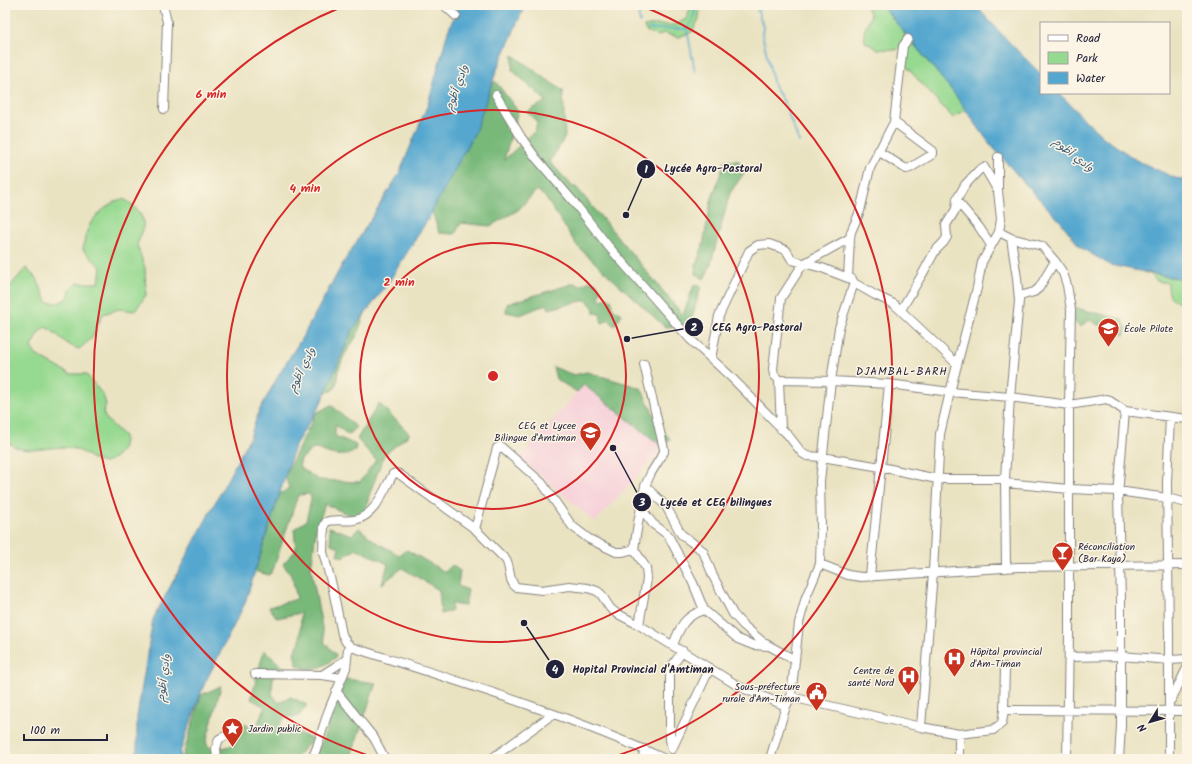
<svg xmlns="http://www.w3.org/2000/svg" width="1192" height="764" viewBox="0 0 1192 764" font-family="Kalam,'Playpen Sans Arabic',sans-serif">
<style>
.built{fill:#f6cfd9}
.green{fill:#96d990;stroke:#5c7e66}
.forest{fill:#78b97a;stroke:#4d6e5a}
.water{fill:#54a7cf;stroke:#3b6485}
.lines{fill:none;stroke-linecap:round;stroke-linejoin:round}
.stream{stroke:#54a7cf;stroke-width:1.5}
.minor-casing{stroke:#86827e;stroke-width:10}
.minor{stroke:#fff;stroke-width:8}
.ring{fill:none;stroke:#d62828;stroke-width:2}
.labels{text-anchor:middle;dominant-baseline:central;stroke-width:3;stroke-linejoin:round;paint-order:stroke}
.poi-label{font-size:10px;fill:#22223b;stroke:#fcf5e5;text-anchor:start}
.water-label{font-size:11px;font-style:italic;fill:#365776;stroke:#fcf5e5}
.neighbourhood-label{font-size:11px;letter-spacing:1px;fill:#22223b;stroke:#fcf5e5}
.centre{fill:#d62828;stroke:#fcf5e5;stroke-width:2}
.ring-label{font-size:12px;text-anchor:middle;font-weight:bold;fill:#d62828;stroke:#fcf5e5;stroke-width:3;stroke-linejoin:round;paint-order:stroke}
.leader{fill:none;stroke:#22223b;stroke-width:1.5}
.callout-dot{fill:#22223b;stroke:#fcf5e5;stroke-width:1.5}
.mark-label{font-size:12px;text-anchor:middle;font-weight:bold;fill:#fff}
.callout-label{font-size:11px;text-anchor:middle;font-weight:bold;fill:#22223b;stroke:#fcf5e5;stroke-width:3;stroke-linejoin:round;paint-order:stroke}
</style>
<rect width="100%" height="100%" fill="#fcf5e5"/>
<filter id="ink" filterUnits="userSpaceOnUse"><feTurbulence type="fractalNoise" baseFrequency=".025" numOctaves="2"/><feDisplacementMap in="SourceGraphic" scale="8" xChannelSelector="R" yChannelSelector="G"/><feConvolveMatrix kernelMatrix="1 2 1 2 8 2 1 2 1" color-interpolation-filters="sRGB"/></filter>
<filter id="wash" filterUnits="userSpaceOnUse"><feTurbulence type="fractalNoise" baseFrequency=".012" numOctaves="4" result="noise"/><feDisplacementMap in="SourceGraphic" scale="16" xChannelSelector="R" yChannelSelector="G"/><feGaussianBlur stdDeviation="0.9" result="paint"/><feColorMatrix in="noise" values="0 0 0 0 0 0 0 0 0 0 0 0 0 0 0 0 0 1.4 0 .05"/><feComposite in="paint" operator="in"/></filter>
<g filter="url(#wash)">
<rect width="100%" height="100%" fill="#eae3c2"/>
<path class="built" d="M584,384l79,63 -68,75 -76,-64z"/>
<path class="green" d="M691,5h9l-1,14 -7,13 -14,5 -15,-4 -4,3 -13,-5 -2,-4 10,-2h22l11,-7z
M865,5h17l23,29 -2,8 -6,8 -19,-1 -13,-7 -1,-10 7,-17z
M912,42l41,50 13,17 -13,9 -50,-55 1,-16z
M123,199c7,3 10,6 15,12 10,13 4,20 -1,34l8,23 1,27 -11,16 -16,-2 -16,5 -11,24 -13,11c-15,-4 -20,-16 -34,-22l-6,5 -8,15 5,8 34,19h16l17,21 3,9 -3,9 4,7 17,16c0,16 -6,19 -18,27 -14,-1 -20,-11 -31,-14 -20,-6 -41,6 -60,-2 -3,-2 -7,-5 -10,-7v-148l21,-24 11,11 10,23c10,2 15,1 22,-6l1,-7 6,-6h23l2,-16 -18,-17c3,-19 5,-28 21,-41 7,-5 11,-9 19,-10z
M1143,272l21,4 23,3v30c-11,-11 -19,-6 -19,-26l-12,-2 -4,-6z"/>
<path class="forest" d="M513,55l50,36 2,46 -15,25 23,25h3l107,128 11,-30 7,1 -11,39 -25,2 -87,-80 -33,-50 -8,-7 -19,20 -28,16 -29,-3 -6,11 -16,-1 -7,-22 53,-116 10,-14 23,30 -14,49 31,-29 2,-9 -10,-10 19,-11 -34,-31z
M725,161h14l5,12 -14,20 -20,74 -6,12 -9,-6 1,-8 7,-20 8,-44z
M590,281l6,2 5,7 -2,8 3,2 5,-3 5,4v7l10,6 -8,12 -5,-7 -7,5 -2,-10 -6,-1 -1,-6 -7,-7 -37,9 -2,-5 -27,11 -14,-3 1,-8 68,-21 5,3z
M1071,307l51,12 5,10 -3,6 -8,-3 1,-3 -19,-4 -8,-5 -10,7 -6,-5h-6l-2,-3v-9z
M367,308l-11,29 -11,17 -7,17 -2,16 -5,4 -11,3 10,-38z
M553,367l21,8 13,-3 54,16 18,38 11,13 -7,8 -79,-62 -7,7 -21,-13z
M379,403l31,31 -26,21 -15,41 -3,14 -12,7 -29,-13 -9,26 -5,39 14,74 12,13c-12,10 -23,18 -40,9l-3,-12 6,-12 1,-28 -24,5 -8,-11 28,-8 -5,-22 -9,-13 13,-14 -2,-21 12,-8 5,-21 -1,-6 -12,1 -25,75 -4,5 -27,-7 32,-70 15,-10 -4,-12 31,-63 15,-8 25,22 -7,8 -14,-10v11l21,9 -1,6c-17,8 -24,3 -41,-3l-13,11 -2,8 20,13 41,2 16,-22 -19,-21z
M329,527l23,8 7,-7 17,14 23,13 8,-5 38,22 7,-7 8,6 -2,15 10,4 -3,16 -14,-2 1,7 -11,3 -2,-24 -37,-22 -20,16 6,-20 -31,-15 -15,8 -5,-2 2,-8 -8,-3z
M264,650l21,19 -12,7 -1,18 7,9 12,-6 16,8 -8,11 -15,2 -5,8 34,13 -19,20h-112l19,-64 20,-9 -15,57 7,8 23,-7 -4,-27 23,13 10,-23 -14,-8z
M346,679l30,4 -26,76h-35z"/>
<path class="water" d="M459,5h66l-29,67 -21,60 -47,87 -42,67 -34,45 -32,74 -25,40 -50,158 -42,84 -23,65 1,7h-44v-42l16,-98 97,-182 9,-26 22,-40 22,-35 39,-71 57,-91 29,-70 20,-73z
M882,5h93l34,37 32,32v19h18l27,28 17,16 33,23 39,18 12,2v99l-23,-3 -54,-11 -30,-18 -19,-25 -34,-36 -37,-42 -37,-52z"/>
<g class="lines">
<path class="stream" d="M639,5l-1,7 2,11
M756,5l7,22 -1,7 12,52 9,14 16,42
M648,29h39
M695,72l-8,-43 6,-10 3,-14"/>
</g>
</g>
<g filter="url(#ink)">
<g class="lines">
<defs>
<path id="minor" d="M163,5l4,17 -3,87
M444,5l12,11
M496,95l25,42 15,21 37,43 36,46 81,92 41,38 57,58 14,18 5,3 15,1 59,10 8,-83 -58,-3 -52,-1 2,49
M878,151l28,18 4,-1 23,-14v-3l-39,-29
M998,157v34l3,28 -2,13
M957,201l22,26 12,18
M850,238l-2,40 4,1 2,4 21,12 19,9 63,60
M1011,238l-12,-6 -17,30 -5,26 -27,104 60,5 59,8 38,-6 18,12 62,8
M1020,296l14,-4 5,-4 16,-27
M901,310l22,-37 12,-22 9,-9 3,-5 -1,-12 10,-16 1,-10 8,-14 14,-15 5,-3 14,24
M711,359l8,-43 30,-65 9,-6 11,-1 17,6 6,10 30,8 26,10
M779,380l-5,-5 -1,-6 8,-71 22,-34 47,-26 1,-6 9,-21 10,-43 24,-46 9,-76 5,-7
M889,384l61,8 -10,42 -7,138 -12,155
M1005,483l64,6 49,2 49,7 20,5
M645,486l21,20 15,28 22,17 10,25 20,38 10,11 21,18 31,17
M640,507l13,17 15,11 25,48 11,27
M475,529l22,-81 3,-2 42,37 30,43 17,13 27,13h7l11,-3
M820,564l1,-37 -1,-46 11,-100 8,-53 15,-45
M1006,568l-1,-89 5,-82 9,-96 -2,-23 -6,-40 31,8 13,15 8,12 4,12 4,25 -2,95v229l-2,125
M870,576l11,-109 56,12h68
M639,625l8,-46 -1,-11 -12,-19 4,-26 7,-37 6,-13 13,-21v-3l-20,-85
M673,645c7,-18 11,-29 31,-35l34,29 15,6 15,1
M1069,657l52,-1 49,4 17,-1
M255,674l67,1 20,3
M322,675l25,-16
M336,691l38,47 11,21
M791,697l130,30 38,7 34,-4 9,-7 2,-13 1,-43
M1171,700l16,-32
M1004,710l183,1
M959,734v25
M672,749l-2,-9v-69l4,-8 9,-12
M672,749l38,-81
M217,759l-1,-11 3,-9 12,-6
M312,759l5,-12 11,-35 14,-34 4,-10 2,-19 3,-2
M491,759l62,-45
M643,759l1,-10
M665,759c-101,-46 -208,-78 -314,-112l-5,-5 -4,-8 -10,-49 -9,-33 1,-26 2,-4c9,-4 18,0 28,-2 21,-3 30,-30 39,-46l3,-1 3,1 76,55 31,31c5,9 2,21 10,27l26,3 27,-4 19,2 9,3 4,3 9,14 6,5 23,12 101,62 46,19
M770,759l16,-53 5,-9 8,-74 7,-26 14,-33 28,11 13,2 158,-10 168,-2
M1119,759l2,-33v-126l-3,-105 7,-84
M1169,759v-123l-2,-154 3,-65"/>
</defs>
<use href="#minor" class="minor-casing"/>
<use href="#minor" class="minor"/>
</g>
</g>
<g class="ring">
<circle cx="493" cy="376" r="133"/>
<circle cx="493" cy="376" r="266"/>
<path d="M380 759A399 399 0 0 1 344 6M642 6A399 399 0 0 1 606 759"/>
</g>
<defs>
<symbol id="school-pin" viewBox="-11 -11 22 30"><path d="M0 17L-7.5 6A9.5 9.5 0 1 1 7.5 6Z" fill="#c8321e" stroke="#fcf5e5"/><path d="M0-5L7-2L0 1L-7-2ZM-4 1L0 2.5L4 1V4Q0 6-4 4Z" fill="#fff"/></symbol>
<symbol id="bar-pin" viewBox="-11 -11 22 30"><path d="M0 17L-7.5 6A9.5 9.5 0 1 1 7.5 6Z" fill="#c8321e" stroke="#fcf5e5"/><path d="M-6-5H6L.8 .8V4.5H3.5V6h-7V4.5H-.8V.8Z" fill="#fff"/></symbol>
<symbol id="hospital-pin" viewBox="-11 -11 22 30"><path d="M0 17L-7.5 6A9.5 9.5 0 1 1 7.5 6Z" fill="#c8321e" stroke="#fcf5e5"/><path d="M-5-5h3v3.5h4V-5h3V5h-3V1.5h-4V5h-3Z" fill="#fff"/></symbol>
<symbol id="civic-pin" viewBox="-11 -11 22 30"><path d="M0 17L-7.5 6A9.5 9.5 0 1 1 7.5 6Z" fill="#c8321e" stroke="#fcf5e5"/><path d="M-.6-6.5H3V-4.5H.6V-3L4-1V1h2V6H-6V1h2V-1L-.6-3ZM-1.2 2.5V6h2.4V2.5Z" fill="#fff"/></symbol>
<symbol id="sight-pin" viewBox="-11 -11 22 30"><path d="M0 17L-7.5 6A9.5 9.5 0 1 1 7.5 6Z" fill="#c8321e" stroke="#fcf5e5"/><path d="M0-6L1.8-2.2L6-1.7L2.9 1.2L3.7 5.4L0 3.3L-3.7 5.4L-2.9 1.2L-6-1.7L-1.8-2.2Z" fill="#fff"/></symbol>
</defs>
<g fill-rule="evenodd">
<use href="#school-pin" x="1096" y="316" width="25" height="34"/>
<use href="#school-pin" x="578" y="420" width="25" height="34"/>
<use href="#bar-pin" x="1050" y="540" width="25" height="34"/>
<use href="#hospital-pin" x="942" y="646" width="25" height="34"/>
<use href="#hospital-pin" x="896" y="664" width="25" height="34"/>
<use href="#civic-pin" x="804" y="680" width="25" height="34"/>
<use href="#sight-pin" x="220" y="716" width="25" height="34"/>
</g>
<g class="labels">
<g class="poi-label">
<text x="1124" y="329">École Pilote</text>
<text x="576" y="426" text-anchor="end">CEG et Lycee<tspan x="576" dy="12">Bilingue d'Amtiman</tspan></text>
<text x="1078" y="547">Réconciliation<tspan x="1078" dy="12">(Bar Kaya)</tspan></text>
<text x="970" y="652">Hôpital provincial<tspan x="970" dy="12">d'Am-Timan</tspan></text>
<text x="894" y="671" text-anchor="end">Centre de<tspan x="894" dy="12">santé Nord</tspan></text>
<text x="800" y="687" text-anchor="end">Sous-préfecture<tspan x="800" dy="12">rurale d'Am-Timan</tspan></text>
<text x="248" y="729">Jardin public</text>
</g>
<g class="water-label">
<text transform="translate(457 88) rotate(-70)">وادي أظوم</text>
<text transform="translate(1073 155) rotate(38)">وادي أظوم</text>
<text transform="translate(302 370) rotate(-64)">وادي أظوم</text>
<text transform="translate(164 678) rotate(-83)">وادي أظوم</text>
</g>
<g class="neighbourhood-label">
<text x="902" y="372">DJAMBAL-BARH</text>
</g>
</g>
<circle cx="493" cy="376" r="6" class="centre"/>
<g class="ring-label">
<text x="211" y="98">6 min</text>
<text x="305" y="192">4 min</text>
<text x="399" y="286">2 min</text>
</g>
<path class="leader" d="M626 215L646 169M627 339L694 327M613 448L642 502M524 623L555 669"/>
<g class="callout-dot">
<circle cx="626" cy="215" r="4"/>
<circle cx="627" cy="339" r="4"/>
<circle cx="613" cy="448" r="4"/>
<circle cx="524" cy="623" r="4"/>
<circle cx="646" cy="169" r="10"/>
<circle cx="694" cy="327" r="10"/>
<circle cx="642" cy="502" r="10"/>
<circle cx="555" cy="669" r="10"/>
</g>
<g class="mark-label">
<text x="646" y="173">1</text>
<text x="694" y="331">2</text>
<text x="642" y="506">3</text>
<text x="555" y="673">4</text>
</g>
<g class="callout-label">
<text x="713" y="172">Lycée Agro-Pastoral</text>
<text x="757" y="331">CEG Agro-Pastoral</text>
<text x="716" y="506">Lycée et CEG bilingues</text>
<text x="643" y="673">Hopital Provincial d'Amtiman</text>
</g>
<rect width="1192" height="764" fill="none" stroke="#fcf5e5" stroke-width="20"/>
<rect x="1040" y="22" width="130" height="72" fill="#fcf5e5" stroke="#a5a1a1"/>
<rect x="1048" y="35" width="20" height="6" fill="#ffffff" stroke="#a5a1a1"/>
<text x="1076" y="42" font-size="12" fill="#22223b">Road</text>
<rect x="1048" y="52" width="20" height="12" fill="#96d990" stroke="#a5a1a1"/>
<text x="1076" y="62" font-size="12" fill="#22223b">Park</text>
<rect x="1048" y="72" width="20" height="12" fill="#54a7cf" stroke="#a5a1a1"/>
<text x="1076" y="82" font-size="12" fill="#22223b">Water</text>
<g transform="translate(1150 722) rotate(233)" stroke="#fcf5e5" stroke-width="3" paint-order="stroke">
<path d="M0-3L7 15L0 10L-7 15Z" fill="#22223b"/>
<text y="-6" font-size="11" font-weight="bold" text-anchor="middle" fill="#22223b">N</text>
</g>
<path d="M24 734v6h83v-6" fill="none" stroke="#22223b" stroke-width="2"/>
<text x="30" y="734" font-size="12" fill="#22223b" stroke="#fcf5e5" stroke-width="3" paint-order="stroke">100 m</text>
</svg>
